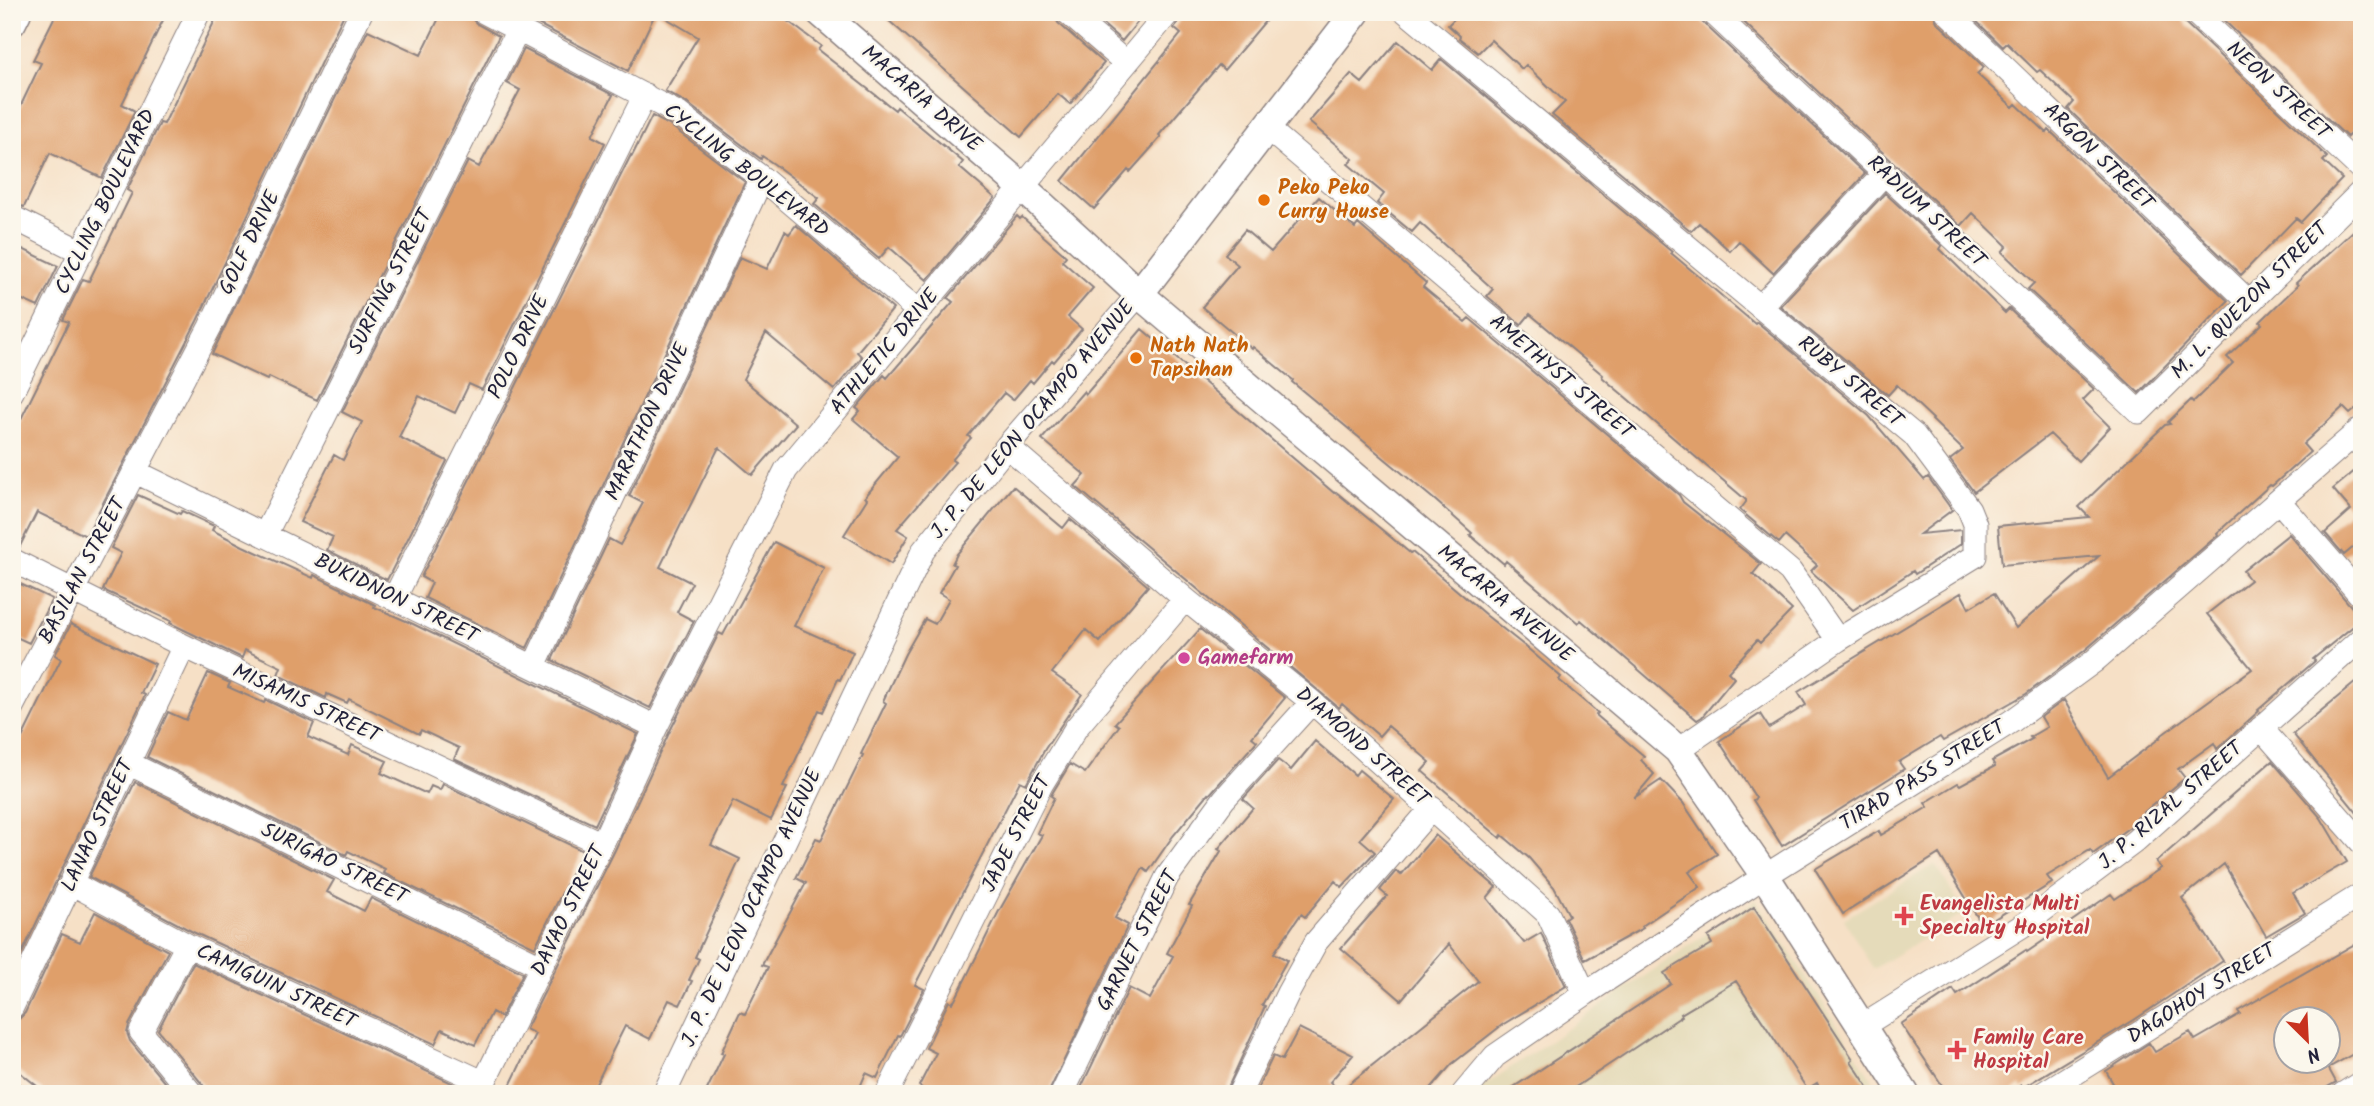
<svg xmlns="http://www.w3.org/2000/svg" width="2374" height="1106" viewBox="0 0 2374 1106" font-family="Kalam,sans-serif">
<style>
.built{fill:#e5dbba}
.building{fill:#df9f6a}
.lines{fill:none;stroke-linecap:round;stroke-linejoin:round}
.minor-casing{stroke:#8c8180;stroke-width:25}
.tertiary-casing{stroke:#8c8180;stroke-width:31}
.minor{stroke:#fff;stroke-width:23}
.tertiary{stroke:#fff;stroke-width:28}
.food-dot{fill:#e8710a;stroke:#fbf7ec;stroke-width:2.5}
.hotel-dot{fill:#d1479c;stroke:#fbf7ec;stroke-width:2.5}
.health-dot{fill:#e0444e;stroke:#fbf7ec;stroke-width:2.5}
.labels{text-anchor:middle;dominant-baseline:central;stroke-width:5;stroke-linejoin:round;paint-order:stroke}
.street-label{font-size:21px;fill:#22223b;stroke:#fbf7ec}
.food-label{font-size:21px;font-weight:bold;fill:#c56008;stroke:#fbf7ec;text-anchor:start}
.hotel-label{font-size:21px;font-weight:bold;fill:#b23c85;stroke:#fbf7ec;text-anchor:start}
.health-label{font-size:21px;font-weight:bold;fill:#be3a42;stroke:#fbf7ec;text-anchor:start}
</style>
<rect width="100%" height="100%" fill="#fbf7ec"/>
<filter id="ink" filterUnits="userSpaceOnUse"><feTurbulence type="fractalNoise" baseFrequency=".0143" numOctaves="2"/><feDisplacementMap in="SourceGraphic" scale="14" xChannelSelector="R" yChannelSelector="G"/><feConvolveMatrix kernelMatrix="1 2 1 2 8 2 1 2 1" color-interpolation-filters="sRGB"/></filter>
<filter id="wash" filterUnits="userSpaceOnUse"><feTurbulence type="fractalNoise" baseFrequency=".00686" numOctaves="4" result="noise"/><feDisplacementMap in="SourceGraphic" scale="28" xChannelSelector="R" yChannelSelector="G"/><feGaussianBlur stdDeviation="1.57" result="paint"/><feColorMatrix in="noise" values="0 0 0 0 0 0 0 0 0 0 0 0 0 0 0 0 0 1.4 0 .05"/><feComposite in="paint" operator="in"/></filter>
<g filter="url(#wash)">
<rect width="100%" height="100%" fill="#f6e0c6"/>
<path class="built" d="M1935,864l30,49 -92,56 -29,-50z
M1756,900l126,194h-410z"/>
<g id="blocks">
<path class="building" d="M57,12h110l-45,92 13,7 -33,67 -52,-25 -26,54 -12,-4v-79l29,-61 -8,-3z
M219,12h126l-148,309 -111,215 -49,-24 -18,36 -7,-2v-109l57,-115 -6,-2 20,-41 6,2 43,-88 -5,-3 33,-67 4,1z
M442,12h28l2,7 5,5 22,12 -182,364 -48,-23 -2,3 -55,-26 156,-324 53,25z
M515,12h141l-28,59z
M656,12h116l20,12 29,22 -3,4 23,18 54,42 2,-3 66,55 -4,5 36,31 -68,82 -38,-33 -10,12 -65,-55 5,-6 -45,-34 -12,-8 -1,3 -74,-56 -22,-12 33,-54z
M879,12h174l5,11 46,40 -34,41 -12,-10 -37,43z
M1089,12h57l-24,29z
M1183,12h90l-49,58 -5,-5 -60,70 2,2 -31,35 -2,-2 -34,39 -32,-28 119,-147 -7,-6 6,-8z
M1461,12h237l4,10 163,152 -92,99 -34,-32 -9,10 -31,-28 -8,8 -139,-116 13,-13 -39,-37 -4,4 -31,-29 -13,13 -19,-15 1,-2 -12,-11z
M1733,12h200l4,10 47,45 -7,7 36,33 3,-3 31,29 2,-3 179,171 -89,92 -111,-104 6,-6 -32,-31 5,-6 -34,-33 -12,13z
M1967,12h213l4,10 143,135 -4,4 19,18 -41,43 -5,-4 -55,57 -173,-166 6,-7 -34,-32 -3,2 -30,-29 -4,4z
M2215,12h147v110l-15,15z
M1398,41l34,29 9,-11 231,193 -1,1 84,71 2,-2 112,94 55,64 4,-3 24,33 -32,24 41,-4v14l-46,30 -2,-3 -60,39 -42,-39 6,-6 -32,-29 -6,7 -39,-33 6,-8v-2l-144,-123 1,-2 -73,-61 -9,11 -34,-29 6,-7 -73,-66 -8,9 -35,-29 7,-9 -36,-30 5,-5 -44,-37 42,-48 11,9z
M524,49l89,46 -21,41 13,7 -123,247 -13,-6 -14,29 -36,-17 -20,41 48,24 -60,119 -60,-30 6,-13 -33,-15 34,-67 9,5 19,-38 -20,-10 126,-251 11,6 41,-77 -13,-7z
M652,116l19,10 74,56 -218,466 -102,-50 7,-15 -11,-6 210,-422 1,1z
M1885,193l57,53 -2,3 65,64 4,-4 85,80 -11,11 27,27 -32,34 -28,-27 -76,58 -24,-32 13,-10 -31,-30 1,-1 -36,-34 -9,10 -108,-89z
M1319,197l36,31 3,-4 68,59 -3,4 42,35 4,-4 210,177 4,7 78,62 -8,10 39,36 -32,33 -3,-3 -29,32 6,6 -32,39 -5,3 -116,-100 -3,3 -72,-62 -2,3 -34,-29 2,-2 -36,-32 -144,-119 1,-2 -40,-33 -1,2 -50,-42 36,-42 -13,-11 20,-24 26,22z
M1017,216l3,3 2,-2 44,39 -4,5 31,27 -25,29 14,12 -28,33 -2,-2 -19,23 -3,-3 -17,20 -9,-7 -36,43 3,2 -19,22 3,2 -58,67 11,7 -17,28 -47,-29 23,-36 -2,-2 33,-40 -45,-38 7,-8 -4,-3 28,-33 3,3 59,-68 7,-8 -5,-4z
M2362,223v181l-12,10 -7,-7 -40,37 7,8 -38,34 -2,-1 -53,48 1,2 -134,116 -58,43 -83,47 -3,-4 -41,25 5,7 -122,77 -29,-46 3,-2 -37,-57 41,-27 9,14 37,-23 -8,-13 163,-99 8,15 25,-15 22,35 83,-72 -97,9 -4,-39 91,-9 -10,-10 86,-82 5,-1 -2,-2 23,-22 2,2 40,-39 -6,-6 35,-33 -2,-2 38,-37 -2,-2z
M796,225l97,84 -36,43 5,5 -28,33 -68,-57 -23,46 53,45 -44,51 -33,-28 -59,120 32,16 -15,29 17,9 -44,87 -98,-48 57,-121 11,6 23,-42 -14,-7 111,-239 27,12 18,-38 4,3z
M12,244l46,22 -20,41 -26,-12z
M1142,329l192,164 2,-1 74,61 2,-1 75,64 39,31 35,30 -2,3 39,33 -2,2 48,41 -3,4 13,14 -20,24 27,-18 22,23 34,51 -28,18 11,15 -58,39 1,2 -58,32 -20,-42 4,-3 -15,-28 -25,-29 -27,-23 -2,3 -78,-67 8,-9 -42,-36 -9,10 -37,-32 -3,4 -264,-222 10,-11 -43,-36 42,-48 2,3z
M2362,465v75l-18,15 -19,-22 26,-23 -18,-21z
M1013,486l50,42 7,-9 78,67 -48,56 -14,-12 -34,43 30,21 -37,55 -19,35 -6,-3 -105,204 9,4 -24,47 -2,-1 -21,43 -11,-5 -9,21h-152l19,-40 -3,-1 19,-41 5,2 23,-47 -6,-2 44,-82 -10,-5 20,-40 5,2 42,-85 -2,-1 25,-51 -3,-2 22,-47 20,-35 10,5 14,-25 -10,-6 16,-28 -3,-1 5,-10z
M138,495l42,19 2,-3 32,15 -2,4 31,16 70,32 1,-3 61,30 -1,2 39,17 225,110 -43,91 -141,-66 5,-11 -38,-18 -2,4 -70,-35 -2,4 -20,-9 -1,4 -48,-23 3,-8 -36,-17 -3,8 -72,-35 1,-2 -68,-31 18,-37 -10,-5z
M2289,534l73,85 -49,40 2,2 -57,49 1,1 -42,38 -3,-6 -36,26 7,9 -48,40 1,2 -7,6 -38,28 -3,-4 -43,26 5,7 -69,43 -44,-72 -96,60 -28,-45 64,-38 2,4 47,-28 -3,-4 33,-20 2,2 35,-19 -3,-5 40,-22 -2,-2 17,-10 -6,-10 23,-17 44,77 52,-39 -1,-1 93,-68 -45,-55 43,-34 -7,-9z
M774,542l50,26 -30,58 59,26 -13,28 -2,-1 -15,33 -4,-2 -36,77 4,1 -16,32 -38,-19 -22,44 29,14 -45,98 4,2 -10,21 3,1 -12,24 -11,-5 -19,39 -25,-13 -34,68h-85l29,-60 -9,-5 89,-179 54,-117 50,-100 4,2z
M12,580l40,19 -23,44 -17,-8z
M71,624l84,40 -14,29 4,2 -133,279v-216l49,-99 -6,-4z
M1200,629l85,69 -33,39 5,4 -48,54 -1,-1 -35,42 -25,36 -5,-4 -28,50 13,7 -80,169h-129l3,-6 -3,-2 17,-33 -10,-5 23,-47 3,2 3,-3 43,-87 44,-78 -5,-2 17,-35 -3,-2 2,-4 17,-28 15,9 34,-47 -4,-3z
M208,673l22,10 -2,4 36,16 2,-3 48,23 -6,14 40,18 4,-10 35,16 -6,12 46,21 4,-8 9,4 3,-6 140,67 -48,96 -152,-74 2,-4 -37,-18 -2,4 -199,-98 21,-45 18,8z
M2362,677v142l-69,-85z
M1315,741l40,34 4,-5 35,29 -34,40 15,13 -33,35 -7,-6 -30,36 -4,-3 -27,39 13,7 -25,45 3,1 -40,88h-147l51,-106 21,11 23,-43 -6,-3 25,-47 -3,-1 32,-54 -3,-2 35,-41 -10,-9 35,-39 13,10z
M2272,761l49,57 26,44 -54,31 12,20 -39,23 -42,-72 -42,34 41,63 -89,59 -112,68 -1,-3 -13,9h-60l-47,-70 52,-35 4,6 69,-45 1,2 84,-58 4,5 46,-31 -5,-6z
M135,782l199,98 -7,12 37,19 7,-13 152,75 -22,44 -9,-5 -17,33 -33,-16 -7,15 -242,-112 -104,-55z
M1435,835l61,52 -9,11 37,45 17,-10 25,53 -64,39 -50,39 -26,30h-171l18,-38 9,4 17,-32 54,27 -23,27 10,9 138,-110 -29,-37 -48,56 -60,-52 46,-52 -7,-6 16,-19 5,4z
M1754,907l99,152 -2,2 17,26 -11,7h-34l-6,-11 -10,6 -71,-108 -55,33 1,2 -117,78h-62l168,-110 -7,-11 48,-29 -4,-7z
M95,912l73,39 -39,74 -2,8 3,8 44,53h-127l-35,-28v-45l7,-2 6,-6 37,-79 18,8z
M2362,940v109l-34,19v-50h-42v42h38l12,22 -21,12h-196l-13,-23 43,-28 6,9 35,-20 5,8 45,-26 -2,-3 40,-23z
M193,963l272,126 -1,5h-258l-3,-9 -45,-55z"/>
</g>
</g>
<g filter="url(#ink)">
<use href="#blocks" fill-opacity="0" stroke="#8c8180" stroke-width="2"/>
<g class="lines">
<defs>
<path id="minor" d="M484,12l195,102 83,64 156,133
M1067,12l59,51
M1406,12l508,423 55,74 6,15v32l-137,84 -160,110
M1712,12l427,400 223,-221
M1947,12l302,290
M2194,12l168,158
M1268,129l522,442 48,69
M12,217l70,35
M1760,307l124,-133
M12,392l187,-380
M1007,446l178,153 127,103 236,212 37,80
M136,472l520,255
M2279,501l83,96
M265,535l253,-505
M12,560l172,86 418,198
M394,599l251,-504
M534,666l228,-488
M12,707l198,-380 151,-315
M2261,728l101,115
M128,763l413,203
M71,883l116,62 298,138
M187,945l-46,87 51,62
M12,1007l172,-361
M1861,1027l161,-101 112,-84 228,-204
M12,1093l1,1
M478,1094l124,-250 54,-117 130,-257 383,-458
M664,1094l259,-543 84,-105 132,-152
M887,1094l154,-309 35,-57 109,-129
M1062,1094l105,-217 57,-78 88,-97
M1239,1094l49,-101 28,-51 116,-134
M1463,1094l32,-38 90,-62 180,-118 247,-155 81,-59 269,-234
M2042,1094l320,-200
M2343,1094l19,-12"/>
<path id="tertiary" d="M820,12l202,175 117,107 539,456 87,126 140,218
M12,22l5,-10
M1139,294l217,-282"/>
</defs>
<use href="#minor" class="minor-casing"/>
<use href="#tertiary" class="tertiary-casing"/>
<use href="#minor" class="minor"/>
<use href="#tertiary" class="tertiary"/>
</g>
</g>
<g class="food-dot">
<circle cx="1264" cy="200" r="7"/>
<circle cx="1136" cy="358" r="7"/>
</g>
<circle class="hotel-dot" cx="1184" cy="658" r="7"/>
<g class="health-dot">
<path d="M1900.5 905.5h7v7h7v7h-7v7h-7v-7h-7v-7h7z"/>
<path d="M1953.5 1039.5h7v7h7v7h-7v7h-7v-7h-7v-7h7z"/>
</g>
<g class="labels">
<g class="street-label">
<text transform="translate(2278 91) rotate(43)">NEON STREET</text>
<text transform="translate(921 99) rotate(41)">MACARIA DRIVE</text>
<text transform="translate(2098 157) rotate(44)">ARGON STREET</text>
<text transform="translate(746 171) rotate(38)">CYCLING BOULEVARD</text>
<text transform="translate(106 202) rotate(-64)">CYCLING BOULEVARD</text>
<text transform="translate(1926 212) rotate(43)">RADIUM STREET</text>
<text transform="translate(250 243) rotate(-64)">GOLF DRIVE</text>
<text transform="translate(391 282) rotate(-63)">SURFING STREET</text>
<text transform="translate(2250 301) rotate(-45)">M. L. QUEZON STREET</text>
<text transform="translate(519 347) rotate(-64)">POLO DRIVE</text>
<text transform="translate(885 352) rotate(-50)">ATHLETIC DRIVE</text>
<text transform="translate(1561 377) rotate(40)">AMETHYST STREET</text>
<text transform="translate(1850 382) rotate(40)">RUBY STREET</text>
<text transform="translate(1033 420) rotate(-50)">J. P. DE LEON OCAMPO AVENUE</text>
<text transform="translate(648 422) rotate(-65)">MARATHON DRIVE</text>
<text transform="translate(83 571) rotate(-62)">BASILAN STREET</text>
<text transform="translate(396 599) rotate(26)">BUKIDNON STREET</text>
<text transform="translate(1505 604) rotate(40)">MACARIA AVENUE</text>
<text transform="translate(306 704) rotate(25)">MISAMIS STREET</text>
<text transform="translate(1362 747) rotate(41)">DIAMOND STREET</text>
<text transform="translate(1923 776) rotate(-32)">TIRAD PASS STREET</text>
<text transform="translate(2171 806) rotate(-41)">J. P. RIZAL STREET</text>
<text transform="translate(98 826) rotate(-65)">LANAO STREET</text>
<text transform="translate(1017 834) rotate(-63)">JADE STREET</text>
<text transform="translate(334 864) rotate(26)">SURIGAO STREET</text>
<text transform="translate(752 908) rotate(-65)">J. P. DE LEON OCAMPO AVENUE</text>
<text transform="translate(569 911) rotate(-64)">DAVAO STREET</text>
<text transform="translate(1138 941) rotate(-63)">GARNET STREET</text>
<text transform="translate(276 987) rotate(25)">CAMIGUIN STREET</text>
<text transform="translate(2202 994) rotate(-32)">DAGOHOY STREET</text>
</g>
<g class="food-label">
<text x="1278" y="188">Peko Peko<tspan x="1278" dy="24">Curry House</tspan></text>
<text x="1150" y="346">Nath Nath<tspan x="1150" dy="24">Tapsihan</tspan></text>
</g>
<g class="hotel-label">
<text x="1198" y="658">Gamefarm</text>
</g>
<g class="health-label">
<text x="1920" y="904">Evangelista Multi<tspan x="1920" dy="24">Specialty Hospital</tspan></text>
<text x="1973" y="1038">Family Care<tspan x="1973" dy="24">Hospital</tspan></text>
</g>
</g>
<rect width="2374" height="1106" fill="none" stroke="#fbf7ec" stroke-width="42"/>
<g transform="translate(2307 1040) rotate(156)"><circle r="33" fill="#fbf7ec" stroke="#a4a2a5" stroke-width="2"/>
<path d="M0-5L12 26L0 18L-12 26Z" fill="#c8321e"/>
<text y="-10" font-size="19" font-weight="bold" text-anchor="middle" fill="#22223b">N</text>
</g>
</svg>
